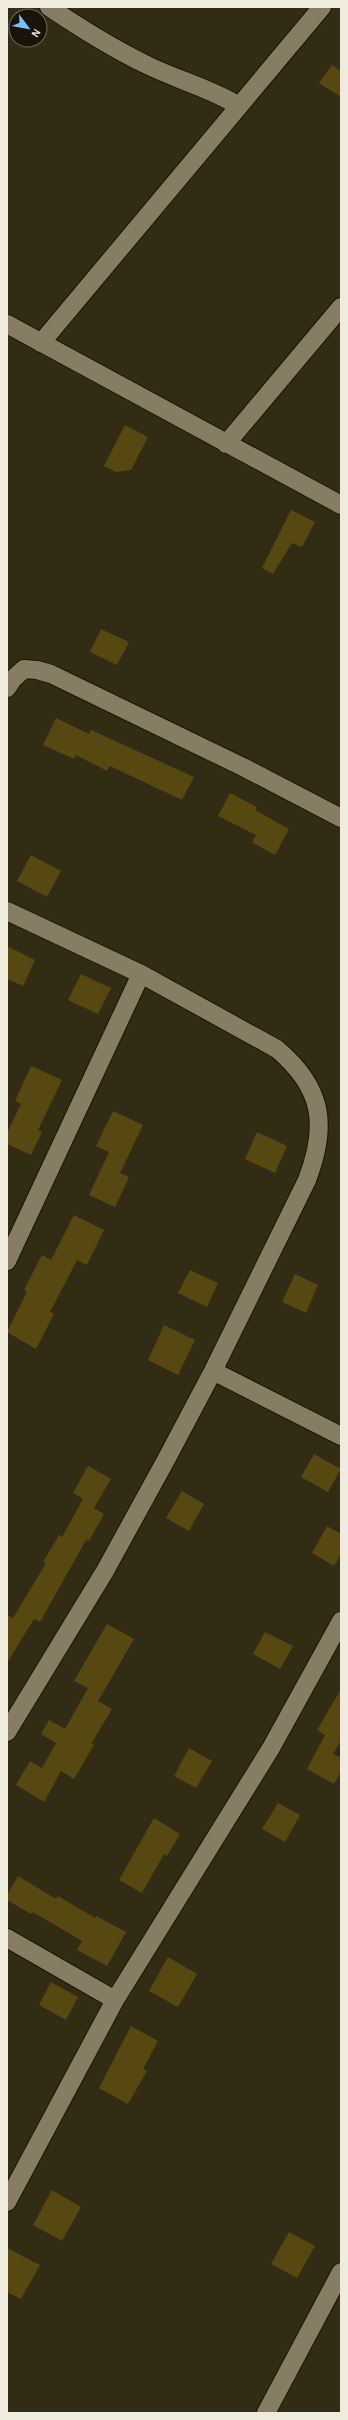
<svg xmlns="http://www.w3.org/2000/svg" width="348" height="2420" viewBox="0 0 348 2420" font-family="'Alegreya Sans',sans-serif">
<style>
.building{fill:#574711}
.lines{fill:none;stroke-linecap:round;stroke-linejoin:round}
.street-casing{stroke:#1b1401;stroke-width:20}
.street{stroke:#867d64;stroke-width:18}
</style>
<rect width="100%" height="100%" fill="#332c15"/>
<path class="building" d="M332,65l9,6v26l-22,-14z
M125,425l23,12 -17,33 -15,2 -12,-6z
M291,510l24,12 -13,25 -10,-4 -19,31 -11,-6z
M101,629l28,13 -12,23 -27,-13z
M56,718l33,16 2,-4 103,47 -12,23 -72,-34 -3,5 -31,-16 -2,4 -31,-14z
M230,793l27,14 -2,3 34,19 -14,26 -23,-13 4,-7 -38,-19z
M31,855l30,16 -14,26 -30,-16z
M7,946l28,14 -12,26 -16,-7z
M81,974l30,14 -13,26 -30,-14z
M31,1066l31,14 -24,50 4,2 -11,23 -24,-11v-11l14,-29 -6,-3z
M113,1111l30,14 -23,48 9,4 -14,30 -26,-12 20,-43 -13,-6z
M257,1132l30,14 -12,27 -30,-14z
M74,1215l30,15 -17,35 -10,-5 -27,52 4,2 -18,35 -29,-17 20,-40 -3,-2 18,-35 9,5z
M190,1270l28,13 -11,24 -29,-14z
M295,1274l23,11 -12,28 -24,-11z
M164,1325l31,15 -17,35 -30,-15z
M314,1454l27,15 -13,23 -27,-15z
M88,1466l23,13 -17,29 10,6 -15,27 -3,-1 -46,82 -6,-3 -27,44v-48l6,3 33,-55 -3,-1 16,-27 3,2 21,-38 -10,-6z
M182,1491l22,13 -15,27 -23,-13z
M327,1526l14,8v20l-7,12 -22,-13z
M107,1624l27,15 -36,62 14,8 -21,35 3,1 -20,34 -13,-8 -17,31 -28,-17 14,-24 12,7 14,-25 -15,-9 8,-14 16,9 23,-41 -14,-7z
M265,1632l28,14 -13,23 -27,-15z
M341,1689v51l-8,14 8,4v13l-7,13 -27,-15 18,-34 -8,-5z
M189,1748l23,13 -16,27 -22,-12z
M278,1803l22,12 -15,27 -23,-13z
M154,1818l26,16 -13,22 -3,-2 -22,39 -23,-13z
M18,1876l38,23 2,-3 37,22 1,-2 30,16 -19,34 -30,-16 5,-9 -49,-29 -2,2 -24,-14v-5z
M168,1957l29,17 -19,33 -29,-16z
M51,1982l27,15 -12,23 -27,-15z
M131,2026l27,15 -15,28 4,2 -19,33 -29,-16z
M52,2190l29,17 -19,34 -29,-16z
M289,2232l26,14 -18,32 -26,-14z
M7,2248l33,17 -19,34 -14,-7z"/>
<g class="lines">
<defs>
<path id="street" d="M49,7c31,21 63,41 98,58 30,15 63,23 92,41
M7,324l334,181
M41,343l281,-336
M226,444l115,-137
M7,688l6,-9 11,-10 13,1 14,4 192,93 98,51
M7,911l134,63 136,75c46,39 51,76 30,131l-94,191 -46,87 -62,113 -98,161
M7,1261l134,-287
M213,1371l128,65
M7,1938l108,62
M7,2202l108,-202 156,-252 70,-127
M266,2413l75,-141"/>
</defs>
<use href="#street" class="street-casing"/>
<use href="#street" class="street"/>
</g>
<rect width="348" height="2420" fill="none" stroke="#efebdd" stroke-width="16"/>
<g transform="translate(28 28) rotate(122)"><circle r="19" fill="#18140a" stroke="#6e6a5e"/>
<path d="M0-3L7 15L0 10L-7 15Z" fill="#7abff8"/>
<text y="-6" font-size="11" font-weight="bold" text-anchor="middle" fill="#efebdd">N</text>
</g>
</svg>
